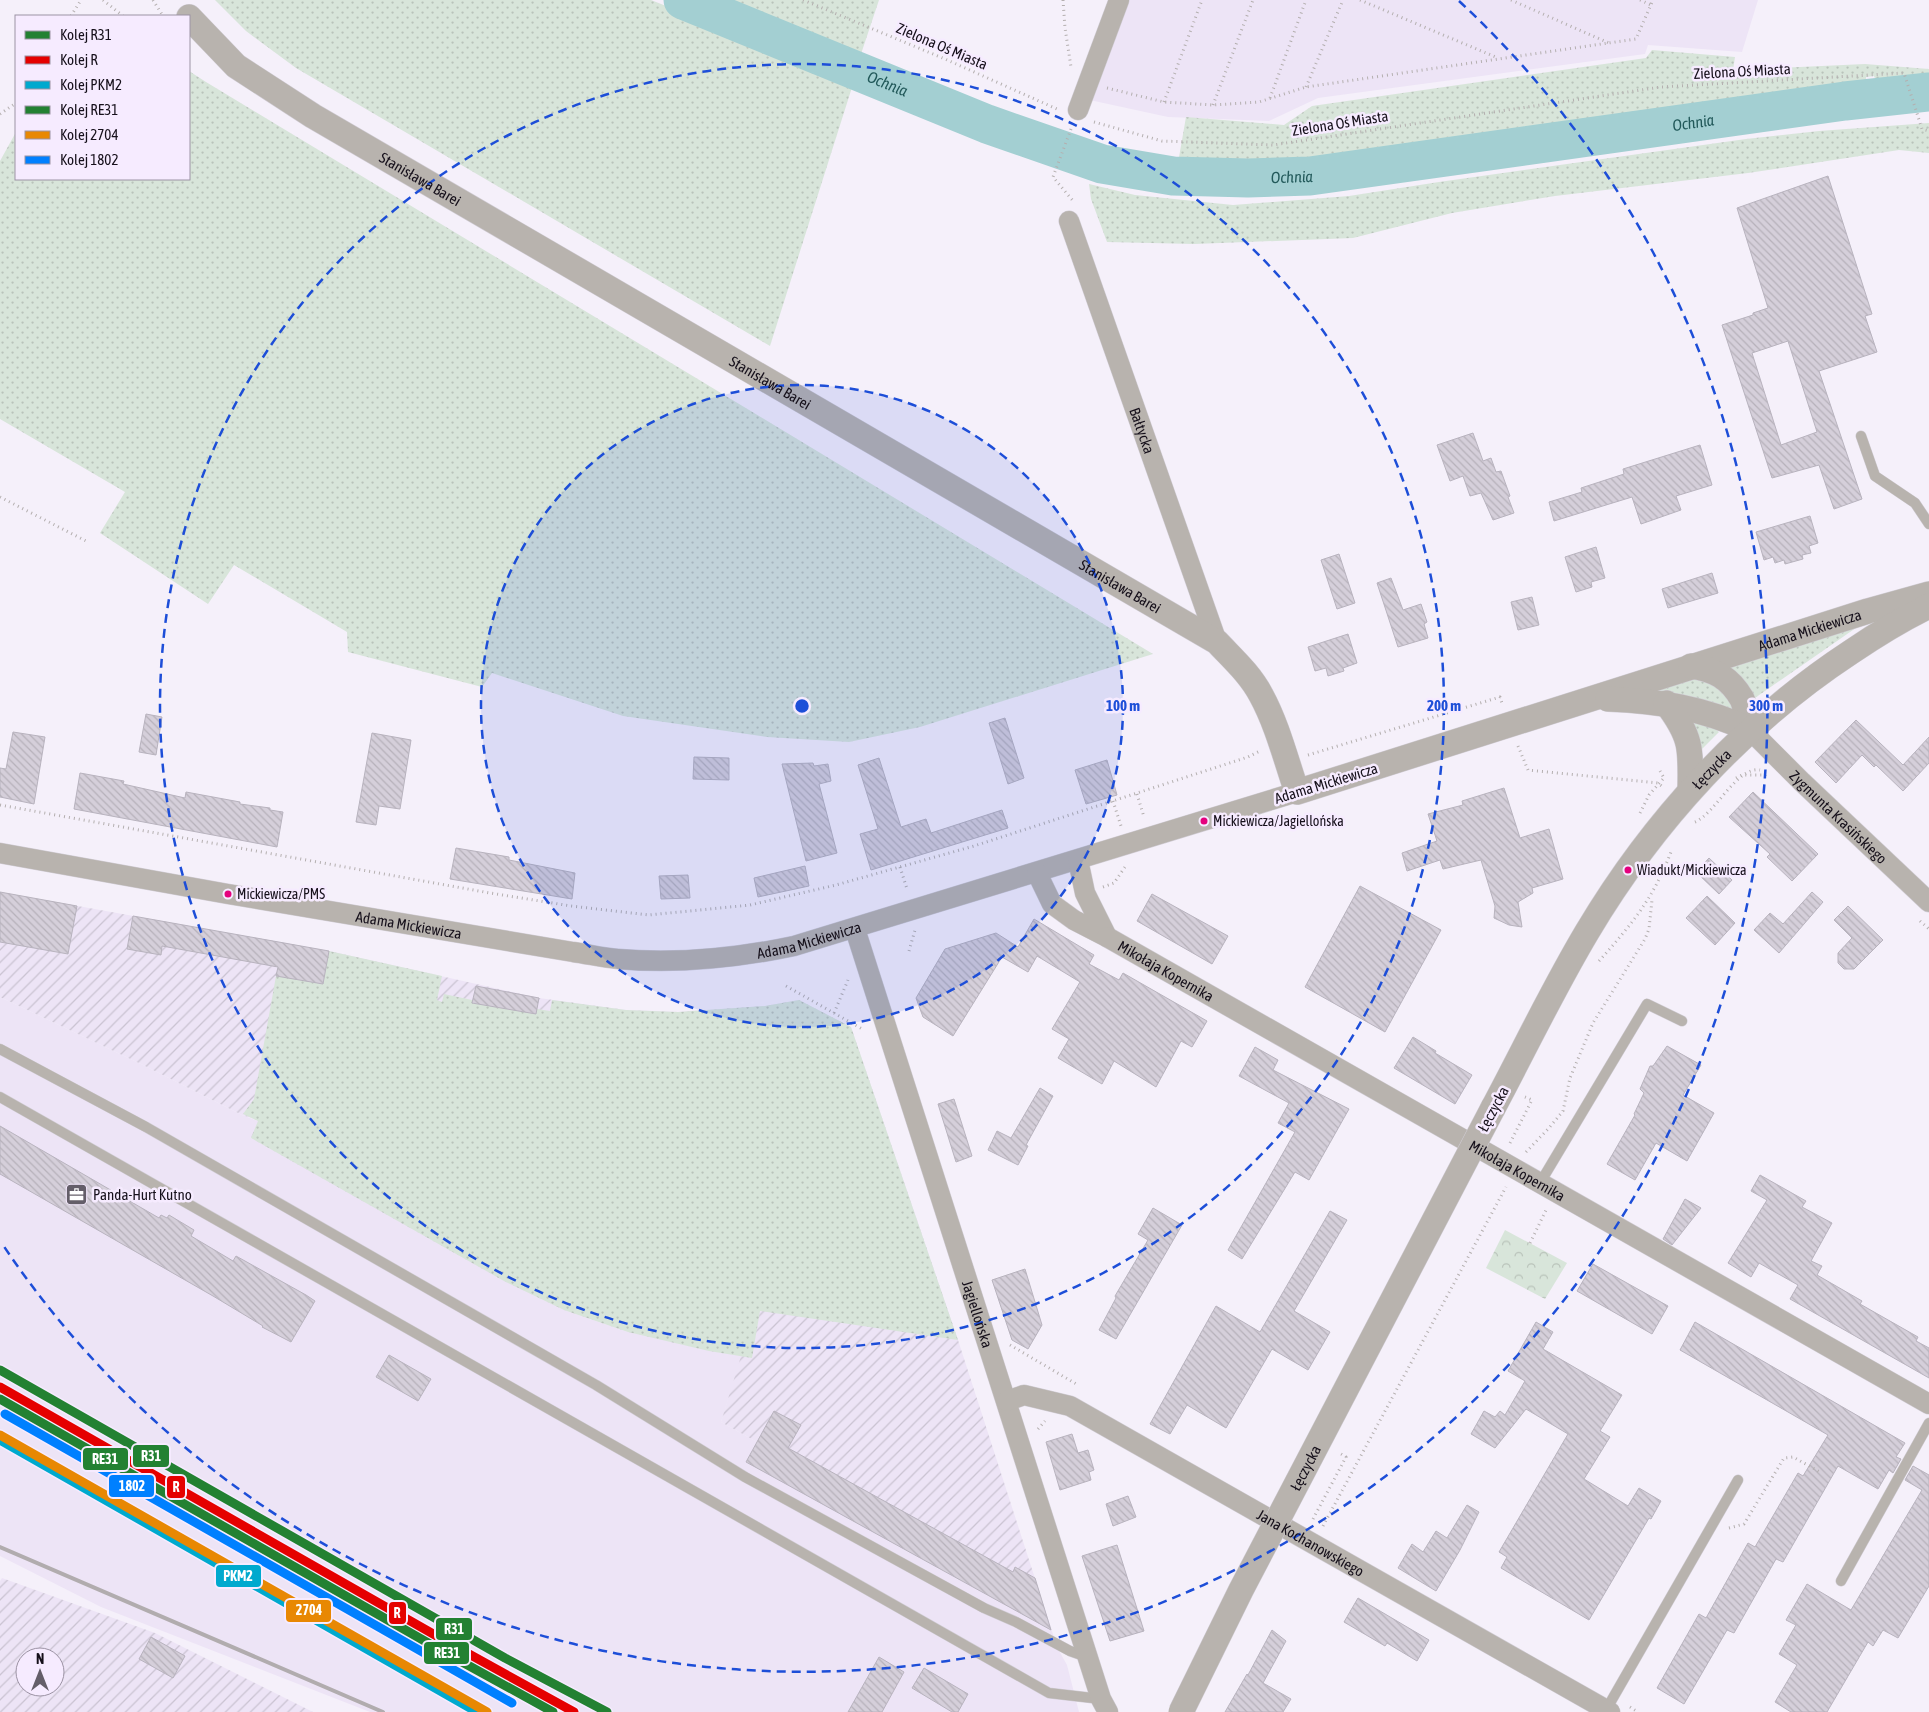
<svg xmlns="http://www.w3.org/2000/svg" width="1929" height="1712" viewBox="0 0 1929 1712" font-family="'Asap Condensed',sans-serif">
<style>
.built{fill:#ede4f6}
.industrial{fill:url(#industrial-furrows);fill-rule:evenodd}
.grass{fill:url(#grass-dots)}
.park{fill:url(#park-crowns)}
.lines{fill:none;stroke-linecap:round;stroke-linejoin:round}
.river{stroke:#a3cfd2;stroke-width:39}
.building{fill:url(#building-back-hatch);stroke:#b8b3be;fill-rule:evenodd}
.service-casing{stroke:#d1cdd5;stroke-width:11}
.minor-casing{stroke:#d1cdd5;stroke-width:21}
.tertiary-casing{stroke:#d1cdd5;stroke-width:26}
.path{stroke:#b4afaf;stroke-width:3;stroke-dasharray:1 4;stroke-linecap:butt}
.service{stroke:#b8b3ae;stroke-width:10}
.minor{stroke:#b8b3ae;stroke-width:20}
.tertiary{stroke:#b8b3ae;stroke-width:25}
.rail{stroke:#b1acae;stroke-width:4}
.tertiary-bridge-casing{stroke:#d1cdd5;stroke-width:26;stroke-linecap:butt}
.tertiary-bridge{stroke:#b8b3ae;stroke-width:25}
.rail-1-casing{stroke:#f6ebff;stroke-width:12}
.rail-2-casing{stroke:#f6ebff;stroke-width:12}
.rail-3-casing{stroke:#f6ebff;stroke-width:12}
.rail-4-casing{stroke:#f6ebff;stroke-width:12}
.rail-5-casing{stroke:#f6ebff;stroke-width:12}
.rail-6-casing{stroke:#f6ebff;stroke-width:12}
.rail-1{stroke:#238132;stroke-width:9}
.rail-2{stroke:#e50000;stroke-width:9}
.rail-3{stroke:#00a9ce;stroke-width:9}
.rail-4{stroke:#238132;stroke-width:9}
.rail-5{stroke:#e88803;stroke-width:9}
.rail-6{stroke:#0080ff;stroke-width:9}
.ring{fill:none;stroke:#1d4ed8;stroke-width:2.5;stroke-dasharray:9 6}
.bus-dot{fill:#e5007d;stroke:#f6ebff;stroke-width:2}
.labels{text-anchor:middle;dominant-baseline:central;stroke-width:5;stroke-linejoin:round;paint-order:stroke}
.bus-label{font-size:14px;fill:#16101b;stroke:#f6ebff;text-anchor:start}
.street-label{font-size:15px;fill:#16101b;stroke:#f6ebff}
.poi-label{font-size:15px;fill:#16101b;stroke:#f6ebff;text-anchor:start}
.water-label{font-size:16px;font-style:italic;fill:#22595a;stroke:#f6ebff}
.centre{fill:#1d4ed8;stroke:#f6ebff;stroke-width:2.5}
.ring-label{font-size:15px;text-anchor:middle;font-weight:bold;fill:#1d4ed8;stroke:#f6ebff;stroke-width:5;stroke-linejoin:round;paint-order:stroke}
.line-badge{stroke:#f6ebff;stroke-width:2}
.badge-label{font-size:14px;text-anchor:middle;font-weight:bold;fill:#fff}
</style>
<defs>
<pattern id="industrial-furrows" width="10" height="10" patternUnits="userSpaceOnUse" patternTransform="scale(1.25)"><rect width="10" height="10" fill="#ede4f6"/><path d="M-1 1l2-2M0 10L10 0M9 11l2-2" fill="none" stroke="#cac3d2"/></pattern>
<pattern id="grass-dots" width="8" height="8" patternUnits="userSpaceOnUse" patternTransform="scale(1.25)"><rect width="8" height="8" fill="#d8e5da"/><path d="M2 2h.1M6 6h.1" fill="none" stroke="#b9c3ba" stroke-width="1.8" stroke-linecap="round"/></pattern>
<pattern id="park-crowns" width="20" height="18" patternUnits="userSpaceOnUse" patternTransform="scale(1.25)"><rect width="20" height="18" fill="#d8e5da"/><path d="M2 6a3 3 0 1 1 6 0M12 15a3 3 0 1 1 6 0" fill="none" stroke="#b9c3ba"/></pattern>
<pattern id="building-back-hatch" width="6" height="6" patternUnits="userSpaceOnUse" patternTransform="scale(1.25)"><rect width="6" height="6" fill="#d5cfda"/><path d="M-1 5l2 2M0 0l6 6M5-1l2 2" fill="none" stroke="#b6b1ba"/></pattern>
</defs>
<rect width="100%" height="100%" fill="#f5f0fa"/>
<path class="built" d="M1124,0h634l-16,52 -94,-7 -3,9 -327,44 -49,23 -101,-4 -83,-18z
M0,997l143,68 99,50 16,6 -7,17 313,172 64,22 114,24 -21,66 36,20 -11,20 303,167 2,-1 6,19 10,18 12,47h-709l-269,-105 -101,-51z"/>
<path class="industrial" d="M0,892l329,59 210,47 87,12 52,2 87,-6 34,-6 52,27 107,313 93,288 -2,1 -303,-167 11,-20 -36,-20 20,-66 -113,-24 -64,-22 -60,-29 -253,-143 6,-18 -15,-5 -99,-50 -143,-68z
M2,1578l153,55 158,79h-313v-131zM25,1657h30v30h-30z"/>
<path class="grass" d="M215,0h436l203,81 -84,265 -474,-278 -50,-37z
M726,0h153l-19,57z
M1652,50l83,7 -2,13 132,-6 64,5v9l-53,3 -2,-5 -8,1v12l-79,12 -103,11 -291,41c-49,11 -110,19 -161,16 -18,-2 -36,-4 -54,-6l8,-46 98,8 28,-19 334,-48z
M189,71l17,11 947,572 -233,73 -71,15 -82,-5 -144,-21 -131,-43 -10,14 -134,-35 -1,-20 -113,-67 -26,39 -108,-71 25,-41 -125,-73v-258l16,-29v47h173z
M1929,123v30l-30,-3 -151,23 -193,23 -103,17 -99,25 -159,6 -87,-2 -16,-43 -2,-15 46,11 98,10 116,-9 90,-14 307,-43 73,-8z
M1863,623l-111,77 -32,-33z
M1689,677l24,6 16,16 4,9 -8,4 -85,-21z
M1687,716l24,9 8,7 -18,18z
M329,951l113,25 -5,24 5,2 2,-8 28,6v3l64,11 1,-5 13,2 2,-11 74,10 52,2 87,-6 34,-6 52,27 107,313 -198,-29 -8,47 -43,-7 -81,-19 -64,-22 -60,-29 -253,-143 7,-17 -15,-7 11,-15 22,-123 47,8z"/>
<path class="park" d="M1505,1230l62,33 -22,36 -59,-31z"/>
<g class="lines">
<path class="river" id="s1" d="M683,0l304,124 115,40 71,12 75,2 62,-2 535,-75 84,-9"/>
</g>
<path class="building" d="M1828,176l44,138 -7,2 12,36 -58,19 43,128 -28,10 -15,-44 -47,13 -50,-153 31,-10v-2l15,-5 -31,-100zM1788,341l29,91 -36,13 -29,-92z
M1473,433l10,28 8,-3 5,14 5,-1 9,25 -2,1 6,16 -21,7 -12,-27 -11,3 -7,-20 -13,5 -13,-36z
M1700,445l12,40 -36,11 5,14 -40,14 -9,-27 -78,24 -5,-19 33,-10 -1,-4 43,-14 -1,-5z
M1810,516l8,27 -9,3 2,7 -9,2 1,4 -18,5 -1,-4 -9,3 -2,-6 -9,3 -8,-28z
M1596,547l9,31 -14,4 1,5 -16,5 -11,-35z
M1339,554l16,49 -18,6 -16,-49z
M1712,573l6,20 -50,15 -6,-19z
M1391,578l12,32 18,-6 6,18 -3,2 4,14 -30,9 -21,-64z
M1532,597l7,28 -21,5 -7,-28z
M1348,634l9,29 -14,5 1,3 -16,5 -2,-8 -11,3 -7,-24z
M146,714l16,3 -6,38 -17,-3z
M1005,718l19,60 -16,6 -19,-61z
M1856,720l47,45 26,-28v26l-26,28 -27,-26 -2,2 -12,-12 -26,28 -21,-21z
M13,732l32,5 -11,67 -34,-7v-29l6,1z
M372,733l39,7 -11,69 -21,-3 -3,19 -20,-3z
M694,757l35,1v22l-36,-1z
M879,758l22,69 25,-8 5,14 71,-23 6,18 -137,42 -11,-36 18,-5 -20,-64z
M1107,760l10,35 -31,9 -11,-34z
M813,763l1,3 14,-2 3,17 -12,3 18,69 -31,8 -24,-97z
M80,773l44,8 -1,3 62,14 1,-6 54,10v2l30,4v2l13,2 -6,35 -203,-38z
M1504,788l16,50 29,-9 14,50 -31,9 1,5 -15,9 4,25 -13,-2 -15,-7 1,-12 -14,-46 -38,9 -3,-9 -33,11 -5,-18 35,-12 -9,-27 35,-9 -1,-4z
M1753,792l65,62 -26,27 -25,-24 3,-3 -41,-37z
M456,848l53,9v3l66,13 -3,26 -122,-20z
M1709,858l23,22 -13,14 -23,-22z
M805,866l4,20 -51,11 -4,-19z
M688,875l2,23 -29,1 -2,-23z
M1360,886l81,44 -56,102 -80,-45z
M0,892l77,14 -9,48 -68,-12z
M1812,892l11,10 -44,51 -25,-23 16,-17 13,11z
M1152,894l76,42 -16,28 -75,-43z
M1707,896l28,27 -20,22 -29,-27z
M1848,906l35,34 -29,29h-10l-6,-6v-10l14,-15 -18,-18z
M133,916l196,35 -6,33 -47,-8 2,-9 -116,-21 -1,9 -34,-6z
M1034,919l60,36 -5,9 30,16 4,-7 84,48 -15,26 -11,-6 -25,46 -42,-26 -12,23 -44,-26 11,-19 -17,-10 28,-47 -43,-26 -9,16 -26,-15 -49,79 -30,-19 -7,-19 29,-49 51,-16 22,14z
M476,986l63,12 -3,16 -64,-11z
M1413,1037l23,14 -1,2 37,22 -17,29 -61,-36z
M1667,1046l34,19 -18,30 31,18 -27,48 -31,-18 -21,37 -28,-16 28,-49 -1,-1 10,-21 -4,-4 10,-23h3z
M1255,1047l23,13 -5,10 76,39 -40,71 -14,-8 -53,87 -14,-9 67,-118 -17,-9 11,-20 -50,-27z
M1040,1088l13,8 -27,49 2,1 -10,19 -30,-15 9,-19 14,7z
M954,1099l18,57 -16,6 -18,-58z
M0,1126l159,92 2,-3 6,3 2,-3 25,15 -3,6 42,25 3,-5 70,39 9,6 -24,41 -29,-15 1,-1 -50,-30 -213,-122z
M1760,1175l46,26 -4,6 30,16 -21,38 11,5 -5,9 45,26 -2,3 58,33 -2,4 13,7v30l-139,-79 8,-14 -39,-22 -8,14 -23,-14 39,-63 -16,-9z
M1685,1199l16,9 -29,37 -9,-6z
M1153,1208l29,17 -66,114 -17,-9 17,-32 -1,-2 33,-56 -10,-6z
M1330,1211l17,9 -53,91 36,21 -22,38 -36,-21 -46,79 -39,-23 -17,29 -20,-10 66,-118 44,26z
M1593,1264l75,42 -16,28 -75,-43z
M1025,1269l17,56 -14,24 -16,-9 -20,-60z
M1536,1322l17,10 -10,17 79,46 -22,36 10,6 -26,42 44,27 11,-18 22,13 -10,18 -2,-1 -60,102 -88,-52 6,-11 -8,-5 69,-118 -42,-25 -31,39 -24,-14 13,-23 11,6 5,-6 5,4 20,-34 -17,-10z
M1695,1322l210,121 -9,14 5,2 -8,14 -4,-3 -11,19 -40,-23 -55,96 -7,-3 -42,74 -7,-3 -43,74 -27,-16 42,-74 7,4 42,-75 7,4 43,-74 5,3 25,-41 -148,-85z
M389,1355l42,24 -13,22 -42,-24z
M774,1411l27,14 -13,23 225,124 2,-5 20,11 16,52 -305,-168z
M1072,1434l6,19 10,-3 6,20 -5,2 2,8 -31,10 -14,-48z
M1913,1466l16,9v111l-31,52 -15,-8 -10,16 -5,-4 -41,70h-36l-16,-10 22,-37 -18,-11 17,-29 -10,-5 21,-36 44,26 71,-120 -17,-10z
M1128,1496l8,21 -23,9 -7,-22z
M1467,1505l12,7 -19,38 -24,41 -38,-23 14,-24 11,8 13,-21 11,7z
M1117,1545l27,86 -34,10 -28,-85z
M1358,1598l71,42 -12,21 -30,-18 -2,3 -41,-24z
M1272,1630l14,11 -23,42 28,16 -8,13h-58l22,-38 1,1z
M151,1637l34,19 -12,22 -34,-19z
M879,1657l25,15 -22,40h-34z
M924,1668l44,26 -10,18h-6l-40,-24z"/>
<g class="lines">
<defs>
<path id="service" d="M1861,436l14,40 40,27 14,21
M0,1049l146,78 450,258 149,92 239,131 32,14 54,29 17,6
M0,1097l1049,596 52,6
M1540,1183l107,-179 35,17
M1841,1581l88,-158
M1606,1710l132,-230"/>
<g id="minor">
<path d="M1078,110l41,-110"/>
<path id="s2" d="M1069,221l148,421"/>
<path id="s3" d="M1750,730l52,52 127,120"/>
<path id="s4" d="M0,853l228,41 345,58c15,2 30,6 45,7 58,5 119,-1 176,-13l503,-154"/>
<path d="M1037,873l15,31 22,16 33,17 -22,-44 -7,-33"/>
<path id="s5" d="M855,929l246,770 7,13"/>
<path id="s6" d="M1107,937l822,467"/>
<path id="s7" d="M1007,1401l17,-6 46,11 540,306"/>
</g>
<g id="tertiary">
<path id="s8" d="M189,17l47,49 77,50 904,526c15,16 33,32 44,53 16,29 25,65 36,97l571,-181 61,-17"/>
<path d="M1691,666c23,3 39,12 51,33 4,9 5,21 8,31"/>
<path d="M1608,699c50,2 96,9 142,31"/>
<path d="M1666,703c26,34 25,46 24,88"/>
<path id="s9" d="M1493,1108c31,-58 60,-119 94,-176 66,-111 156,-209 264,-280 25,-17 51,-33 78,-46"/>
</g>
</defs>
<use href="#service" class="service-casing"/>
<use href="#minor" class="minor-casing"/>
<use href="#tertiary" class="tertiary-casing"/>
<path class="path" d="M103,0l20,16
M153,0l10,16
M803,0l142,59 112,50
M1063,0l2,28 6,39
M1360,0l138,58
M1511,0l98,43
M1640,0l11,5
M71,16l10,-16
M1306,87l37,-87
M1107,88l57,14 49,3 46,-3 47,-15 330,-48 17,-39
M1270,98l36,-98
M1164,102l38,-102
M1213,105l40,-105
M0,114l16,-11
M1094,122l68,19 111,4 388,-58 243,-14 18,56 7,2
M1071,129l-18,48 21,25
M0,497l88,45
M1518,746l10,24 130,13 5,4
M1308,755l192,-58 2,6
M1660,771l4,7
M1736,778l6,-3h22l2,2
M1137,794l7,23
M1113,801l8,25
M0,805l490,88 81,13 78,9 101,-10 86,-20 138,-39 274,-89 12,-6
M1640,813l9,-18 15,-17
M1695,822c21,-9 42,-56 65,-52
M900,867l7,22
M1103,887l11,-4 11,-16
M1920,921l9,8
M909,951l6,-21
M1599,961c33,-37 54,-62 72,-109
M786,986l78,44
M834,1013l14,-33
M1510,1143l22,-43 -7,-3
M1526,1152l23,-24 14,-17 7,-33 23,-55 52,-84 4,-10 3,-29
M1530,1243l16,-33
M1010,1345l68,40
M1038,1429l7,-8
M1313,1519l33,-62 -8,-5
M1323,1526l183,-339
M1729,1528l15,-4 40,-66 9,-1 27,15
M1630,1707l8,5"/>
<use href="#service" class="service"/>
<use href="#minor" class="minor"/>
<use href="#tertiary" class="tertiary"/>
<path class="rail" d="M0,1547l383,165"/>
<defs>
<g id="tertiary-bridge">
<path id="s10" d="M1181,1712l60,-122 252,-482"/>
</g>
</defs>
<use href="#tertiary-bridge" class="tertiary-bridge-casing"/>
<use href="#tertiary-bridge" class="tertiary-bridge"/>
<defs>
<path id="rail-1" d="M0,1370l505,288 102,54"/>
<path id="rail-2" d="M0,1387l449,256 125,69"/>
<path id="rail-3" d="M0,1440l477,272"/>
<path id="rail-4" d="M0,1399l444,253 109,60"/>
<path id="rail-5" d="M0,1435l487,277"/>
<path id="rail-6" d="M5,1414l507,289"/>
</defs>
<use href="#rail-1" class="rail-1-casing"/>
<use href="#rail-2" class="rail-2-casing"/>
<use href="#rail-3" class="rail-3-casing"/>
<use href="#rail-4" class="rail-4-casing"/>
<use href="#rail-5" class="rail-5-casing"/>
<use href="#rail-6" class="rail-6-casing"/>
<use href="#rail-1" class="rail-1"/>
<use href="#rail-2" class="rail-2"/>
<use href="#rail-3" class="rail-3"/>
<use href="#rail-4" class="rail-4"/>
<use href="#rail-5" class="rail-5"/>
<use href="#rail-6" class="rail-6"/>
</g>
<circle cx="802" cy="706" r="321" fill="#1d4ed8" fill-opacity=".12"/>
<g class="ring">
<circle cx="802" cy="706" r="321"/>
<circle cx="802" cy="706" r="642"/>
<path d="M1459 1A964 964 0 1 1 3 1245"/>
</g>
<defs>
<symbol id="office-square" viewBox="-11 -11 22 22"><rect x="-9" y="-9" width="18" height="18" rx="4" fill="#645e69" stroke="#f6ebff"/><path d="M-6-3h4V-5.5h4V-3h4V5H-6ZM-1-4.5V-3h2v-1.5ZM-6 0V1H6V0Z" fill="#fff"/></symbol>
</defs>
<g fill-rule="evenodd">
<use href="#office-square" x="64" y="1182" width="25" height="25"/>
</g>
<g class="bus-dot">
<circle cx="1204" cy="821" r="4.5"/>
<circle cx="1628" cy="870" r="4.5"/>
<circle cx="228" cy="894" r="4.5"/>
</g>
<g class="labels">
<g class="bus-label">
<text x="1213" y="821">Mickiewicza/Jagiellońska</text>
<text x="1637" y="870">Wiadukt/Mickiewicza</text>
<text x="237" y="894">Mickiewicza/PMS</text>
</g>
<g class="street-label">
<text transform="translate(942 46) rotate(23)">Zielona Oś Miasta</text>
<text transform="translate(1742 71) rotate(-3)">Zielona Oś Miasta</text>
<text transform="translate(1340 123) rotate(-9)">Zielona Oś Miasta</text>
<text stroke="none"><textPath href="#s8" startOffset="284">Stanisława Barei</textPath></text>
<text stroke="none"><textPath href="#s8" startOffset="689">Stanisława Barei</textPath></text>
<text stroke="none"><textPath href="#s2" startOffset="222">Bałtycka</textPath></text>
<text stroke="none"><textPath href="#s8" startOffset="1094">Stanisława Barei</textPath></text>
<text stroke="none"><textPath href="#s8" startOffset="1916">Adama Mickiewicza</textPath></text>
<text stroke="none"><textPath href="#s9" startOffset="405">Łęczycka</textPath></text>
<text transform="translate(1326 783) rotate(-17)">Adama Mickiewicza</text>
<text stroke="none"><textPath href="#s3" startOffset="124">Zygmunta Krasińskiego</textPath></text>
<text stroke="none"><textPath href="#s4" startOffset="415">Adama Mickiewicza</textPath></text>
<text stroke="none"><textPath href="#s4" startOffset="820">Adama Mickiewicza</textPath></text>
<text stroke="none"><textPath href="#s6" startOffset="68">Mikołaja Kopernika</textPath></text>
<text transform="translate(1493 1109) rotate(-62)">Łęczycka</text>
<text stroke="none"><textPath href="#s6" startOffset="472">Mikołaja Kopernika</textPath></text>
<text stroke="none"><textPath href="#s5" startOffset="404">Jagiellońska</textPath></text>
<text stroke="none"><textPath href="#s10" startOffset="274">Łęczycka</textPath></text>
<text stroke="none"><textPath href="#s7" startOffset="342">Jana Kochanowskiego</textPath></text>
</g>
<g class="poi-label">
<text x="93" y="1194">Panda-Hurt Kutno</text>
</g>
<g class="water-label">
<text stroke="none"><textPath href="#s1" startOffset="221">Ochnia</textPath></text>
<text stroke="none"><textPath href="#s1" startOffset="1046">Ochnia</textPath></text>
<text stroke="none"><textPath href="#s1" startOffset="641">Ochnia</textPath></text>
</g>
</g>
<circle cx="802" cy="706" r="8" class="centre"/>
<g class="ring-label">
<text x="1123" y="711">100 m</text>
<text x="1444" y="711">200 m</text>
<text x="1766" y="711">300 m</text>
</g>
<g class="line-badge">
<rect x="132" y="1444" width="38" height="24" rx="5" fill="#238132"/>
<rect x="82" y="1447" width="47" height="24" rx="5" fill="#238132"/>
<rect x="108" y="1474" width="47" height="24" rx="5" fill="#0080ff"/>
<rect x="166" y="1475" width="20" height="24" rx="5" fill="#e50000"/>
<rect x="215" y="1564" width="47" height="24" rx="5" fill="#00a9ce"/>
<rect x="285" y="1599" width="47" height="24" rx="5" fill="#e88803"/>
<rect x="388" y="1601" width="19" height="24" rx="5" fill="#e50000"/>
<rect x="435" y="1617" width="38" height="24" rx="5" fill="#238132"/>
<rect x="423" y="1641" width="47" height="24" rx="5" fill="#238132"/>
</g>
<g class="badge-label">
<text x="151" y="1461">R31</text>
<text x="105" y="1464">RE31</text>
<text x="132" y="1491">1802</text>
<text x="176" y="1492">R</text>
<text x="238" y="1581">PKM2</text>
<text x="309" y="1615">2704</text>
<text x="397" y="1618">R</text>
<text x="454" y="1634">R31</text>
<text x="447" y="1658">RE31</text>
</g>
<rect x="15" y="15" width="175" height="165" fill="#f6ebff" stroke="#9c93a4"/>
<rect x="25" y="31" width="25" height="8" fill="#238132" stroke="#9c93a4"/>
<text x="60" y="40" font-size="15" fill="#16101b">Kolej R31</text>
<rect x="25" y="56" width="25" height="8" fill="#e50000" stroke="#9c93a4"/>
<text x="60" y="65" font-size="15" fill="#16101b">Kolej R</text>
<rect x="25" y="81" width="25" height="8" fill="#00a9ce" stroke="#9c93a4"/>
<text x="60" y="90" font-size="15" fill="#16101b">Kolej PKM2</text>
<rect x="25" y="106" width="25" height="8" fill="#238132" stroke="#9c93a4"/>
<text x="60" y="115" font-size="15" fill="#16101b">Kolej RE31</text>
<rect x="25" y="131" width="25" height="8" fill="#e88803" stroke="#9c93a4"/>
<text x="60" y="140" font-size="15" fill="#16101b">Kolej 2704</text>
<rect x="25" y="156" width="25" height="8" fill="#0080ff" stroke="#9c93a4"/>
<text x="60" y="165" font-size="15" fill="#16101b">Kolej 1802</text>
<g transform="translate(40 1672)"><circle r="24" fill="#f6ebff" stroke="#9c93a4"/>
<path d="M0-4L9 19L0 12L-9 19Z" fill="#645e69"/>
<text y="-8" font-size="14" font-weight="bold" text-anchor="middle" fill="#16101b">N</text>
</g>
</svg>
